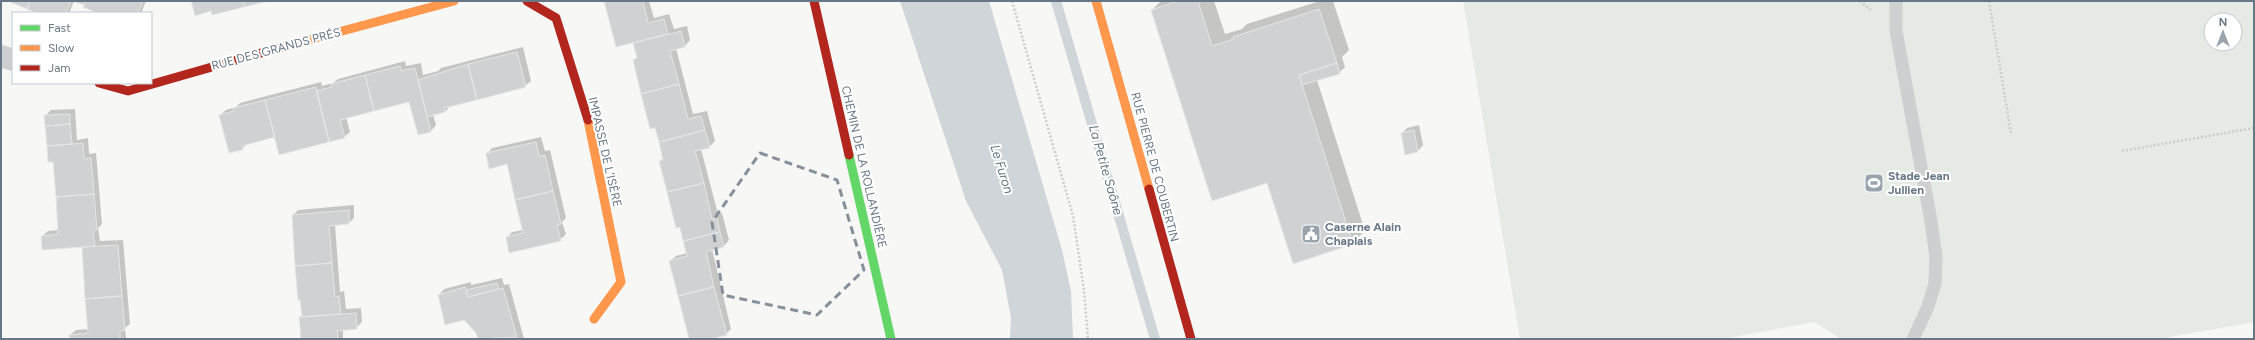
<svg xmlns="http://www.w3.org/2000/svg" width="2255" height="340" viewBox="0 0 2255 340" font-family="Figtree,sans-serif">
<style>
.green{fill:#e6eae4;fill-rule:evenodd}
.water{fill:#cfd5d9}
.shadow{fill:#0003}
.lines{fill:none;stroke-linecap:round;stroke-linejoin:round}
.stream{stroke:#cfd5d9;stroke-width:10}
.building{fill:#cfd1d2;stroke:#e6e6e6}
.path{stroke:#ccc;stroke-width:2.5;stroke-dasharray:2 2;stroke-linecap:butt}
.lane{stroke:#cdcfd0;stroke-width:13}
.street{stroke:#cdcfd0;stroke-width:22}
.fast{stroke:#63d668;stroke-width:9}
.slow{stroke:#ff974d;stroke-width:9}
.jam{stroke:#b3261e;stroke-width:9}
.marked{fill:none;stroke:#84909b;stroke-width:3;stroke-dasharray:8 5;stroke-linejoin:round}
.labels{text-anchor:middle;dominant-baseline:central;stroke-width:4;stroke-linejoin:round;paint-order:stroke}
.street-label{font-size:12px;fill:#687785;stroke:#fff}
.poi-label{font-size:12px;font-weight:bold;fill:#687785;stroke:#fff;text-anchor:start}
.water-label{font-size:13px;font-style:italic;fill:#637881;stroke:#fff}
</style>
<rect width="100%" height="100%" fill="#f7f7f6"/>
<path class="green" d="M1463,1h791v321l-96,17h-317l-27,-17 -91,17h-203zM2211,20h24v24h-24z"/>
<path class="water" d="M900,1h89l73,249 9,41 2,48h-63l1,-21 -9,-48 -36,-69z"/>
<path class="shadow" d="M11,1h63l-5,12h-29z
M75,1h71l-5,12h-41z
M605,1h44l5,17 15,-4 5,15 13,-3 3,14 -5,6 -9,2 17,66 14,-3 8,30 -6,6 -8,2 17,65 4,-1 7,27 -5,6 -12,3 19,80 -5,5 -20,5h-16l-20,-78 6,-5 11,-3 -27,-92 3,-3 -7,-32 -22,-66 4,-4 -4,-14z
M1161,1h53l11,33 17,-5 5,-5 73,-23h13l16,49 -7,7 3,10 -6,6 -22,7 48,151 -13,12 -84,-61 -116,-172z
M523,47l8,34 -6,5 -75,20 -5,6 -12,2 3,11 -5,6 -21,-30 -64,16 4,15 -6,5 -68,-2 -28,8 -6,6 -22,-34 6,-5 10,-3 4,-4 81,-21 1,4 11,-3 5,-4 67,-18 1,5 15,-3 2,12 15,-4 3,-3z
M75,109l2,31 11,-2 1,16 7,-1 6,71 -4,4 2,13 23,-1 7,84 -5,4 1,11h-55l-1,-4 6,-5 13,-1 -7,-83 -40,-10 6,-5 11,-1 -5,-69 -9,-45 6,-6z
M1419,125l4,20 -5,6 -16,-18 5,-5z
M541,137l4,14 5,-1 16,68 -4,4 4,12 -6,6 -53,-2 5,-6 11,-2 -15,-67 -21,-9 5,-6z
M354,205v13l-5,5 -14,2 5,67 4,-1 2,18 15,-1 1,14 -6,6 -13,1v10h-41l-2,-22 2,-2 -9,-100 5,-5z
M502,278l2,7 5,-1 15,55h-45l-2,-7 -38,-37 5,-6 27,-7v3z"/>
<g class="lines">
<path class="stream" d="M1056,1l99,338"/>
</g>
<path class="building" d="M8,1h22l-3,8z
M30,1h41l-5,12h-29l-10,-4z
M72,1h14l-2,4z
M86,1h57l-5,12h-41l-14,-6z
M191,1h52l1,6 -32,8 -1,-4 -16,5z
M243,1h26l-25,6z
M604,1h39l5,22 16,-4 4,15 -52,13z
M1178,1h20l14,45 22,-7 -1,-2 86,-28 18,54 -38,12 54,169 -60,20 -26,-81 -55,18 -61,-191z
M681,31l4,16 -15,4 9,33 -38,10 -8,-34 4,-2 -4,-15z
M517,52l9,35 -49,13 -9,-36z
M1337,63l3,11 -38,11 -3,-10z
M468,64l9,36 -33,8 1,4 -18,5 -9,-37z
M400,66l1,5 14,-3 16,64 -13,3 -9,-33 -35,9 -9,-36z
M365,75l9,36 -34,9 5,18 -16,4 -13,-51 16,-4 -1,-3z
M679,84l9,35 13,-3 4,14 -46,12 -4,-14 -5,1 -9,-35z
M316,87l13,55 -50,13 -14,-55z
M265,100l10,37 -33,9 1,4 -14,3 -10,-38 15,-4 -1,-3z
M70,114v10l-25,2 -1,-11z
M70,124l2,20 -25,2 -2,-20z
M705,130l5,18 -15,3 9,32 -37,9 -8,-31 4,-1 -4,-18z
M1414,130l4,22 -13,3 -4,-22z
M536,142l3,14 6,-1 8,36 -38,9 -8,-36 -18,5 -3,-16z
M83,143l1,16 7,-1 3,36 -38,3 -3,-35h-5l-1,-16z
M704,183l8,36 5,-1 3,14 -37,9 -3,-14 -4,1 -9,-36z
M553,191l8,33 -4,1 4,16 -52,12 -3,-16 17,-4 -8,-33z
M94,194l3,36 -4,1 2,15 -53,4 -1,-14 17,-2 -2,-37z
M349,210v14l-20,2 3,37 -37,3 -3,-51z
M720,232l4,15 -18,5 8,35 -36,9 -9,-35 18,-5 -4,-15z
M118,245l4,51 -37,3 -3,-52z
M332,263l3,34 4,-1 2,18 -39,3 -2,-17 -2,1 -3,-35z
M497,283l2,6 -31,8 -2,-7z
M465,287l3,10 35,-9 14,49 -39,2 -2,-6 -12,-13 -19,5 -7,-30z
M714,287l13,48 -16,4h-22l-11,-43z
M122,296l3,34 -5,1v8h-50l-1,-4 19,-2 -3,-34z
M356,313l1,16 -20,2 1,8h-37l-2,-22z"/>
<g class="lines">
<path class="path" d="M1012,1l61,215 11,74 4,49
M1860,1l11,9
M1989,1l22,132
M2122,151l132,-23"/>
<path class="lane" d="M1896,1v30l35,190 5,36 -1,27 -8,25 -14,30"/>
<path class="street" d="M1,56l12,4"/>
<path class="fast" d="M849,155l42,184"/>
<path class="slow" d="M1096,1l53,188
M268,51l186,-50
M588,120l33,162 -27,37"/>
<path class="jam" d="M527,1l29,17 32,102
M814,1l35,154
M99,83l29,8 140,-40
M1149,189l42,150"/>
</g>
<path class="marked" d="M760,153l77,27 27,90 -47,45 -94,-20 -11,-73z"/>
<defs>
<symbol id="stadium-square" viewBox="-11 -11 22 22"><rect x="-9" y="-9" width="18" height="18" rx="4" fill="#9aa4ad" stroke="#fff"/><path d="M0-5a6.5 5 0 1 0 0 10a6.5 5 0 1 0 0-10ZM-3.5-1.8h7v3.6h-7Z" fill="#fff"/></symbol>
<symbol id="civic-square" viewBox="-11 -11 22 22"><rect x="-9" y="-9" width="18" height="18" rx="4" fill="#9aa4ad" stroke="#fff"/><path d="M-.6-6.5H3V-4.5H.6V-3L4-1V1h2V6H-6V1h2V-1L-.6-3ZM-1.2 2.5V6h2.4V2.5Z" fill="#fff"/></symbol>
</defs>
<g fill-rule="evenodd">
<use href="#stadium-square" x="1863" y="172" width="22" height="22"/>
<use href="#civic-square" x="1300" y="223" width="22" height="22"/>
</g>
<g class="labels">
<g class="street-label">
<text transform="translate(276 49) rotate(-15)">RUE DES GRANDS PRÉS</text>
<text transform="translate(605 152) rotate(77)">IMPASSE DE L'ISÈRE</text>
<text transform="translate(864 167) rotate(77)">CHEMIN DE LA ROLLANDIÈRE</text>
<text transform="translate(1155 167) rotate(75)">RUE PIERRE DE COUBERTIN</text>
</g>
<g class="poi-label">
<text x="1888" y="176">Stade Jean<tspan x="1888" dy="14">Jullien</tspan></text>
<text x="1325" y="227">Caserne Alain<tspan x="1325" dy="14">Chaplais</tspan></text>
</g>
<g class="water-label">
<text transform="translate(1002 169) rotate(73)">Le Furon</text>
<text transform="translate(1106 170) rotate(74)">La Petite Saône</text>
</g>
</g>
<rect width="2255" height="340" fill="none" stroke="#687785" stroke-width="4"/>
<rect x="12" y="12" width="140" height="72" fill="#ffffff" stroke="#c3c9ce"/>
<rect x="20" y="25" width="20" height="6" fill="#63d668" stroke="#c3c9ce"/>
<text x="48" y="32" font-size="12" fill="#687785">Fast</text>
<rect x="20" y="45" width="20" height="6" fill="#ff974d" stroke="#c3c9ce"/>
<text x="48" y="52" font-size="12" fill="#687785">Slow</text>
<rect x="20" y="65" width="20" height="6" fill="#b3261e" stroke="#c3c9ce"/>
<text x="48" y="72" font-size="12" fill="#687785">Jam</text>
<g transform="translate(2223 32)"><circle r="19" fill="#ffffff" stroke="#c3c9ce"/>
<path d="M0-3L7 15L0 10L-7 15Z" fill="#9aa4ad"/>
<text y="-6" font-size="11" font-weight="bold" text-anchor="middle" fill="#687785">N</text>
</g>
</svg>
